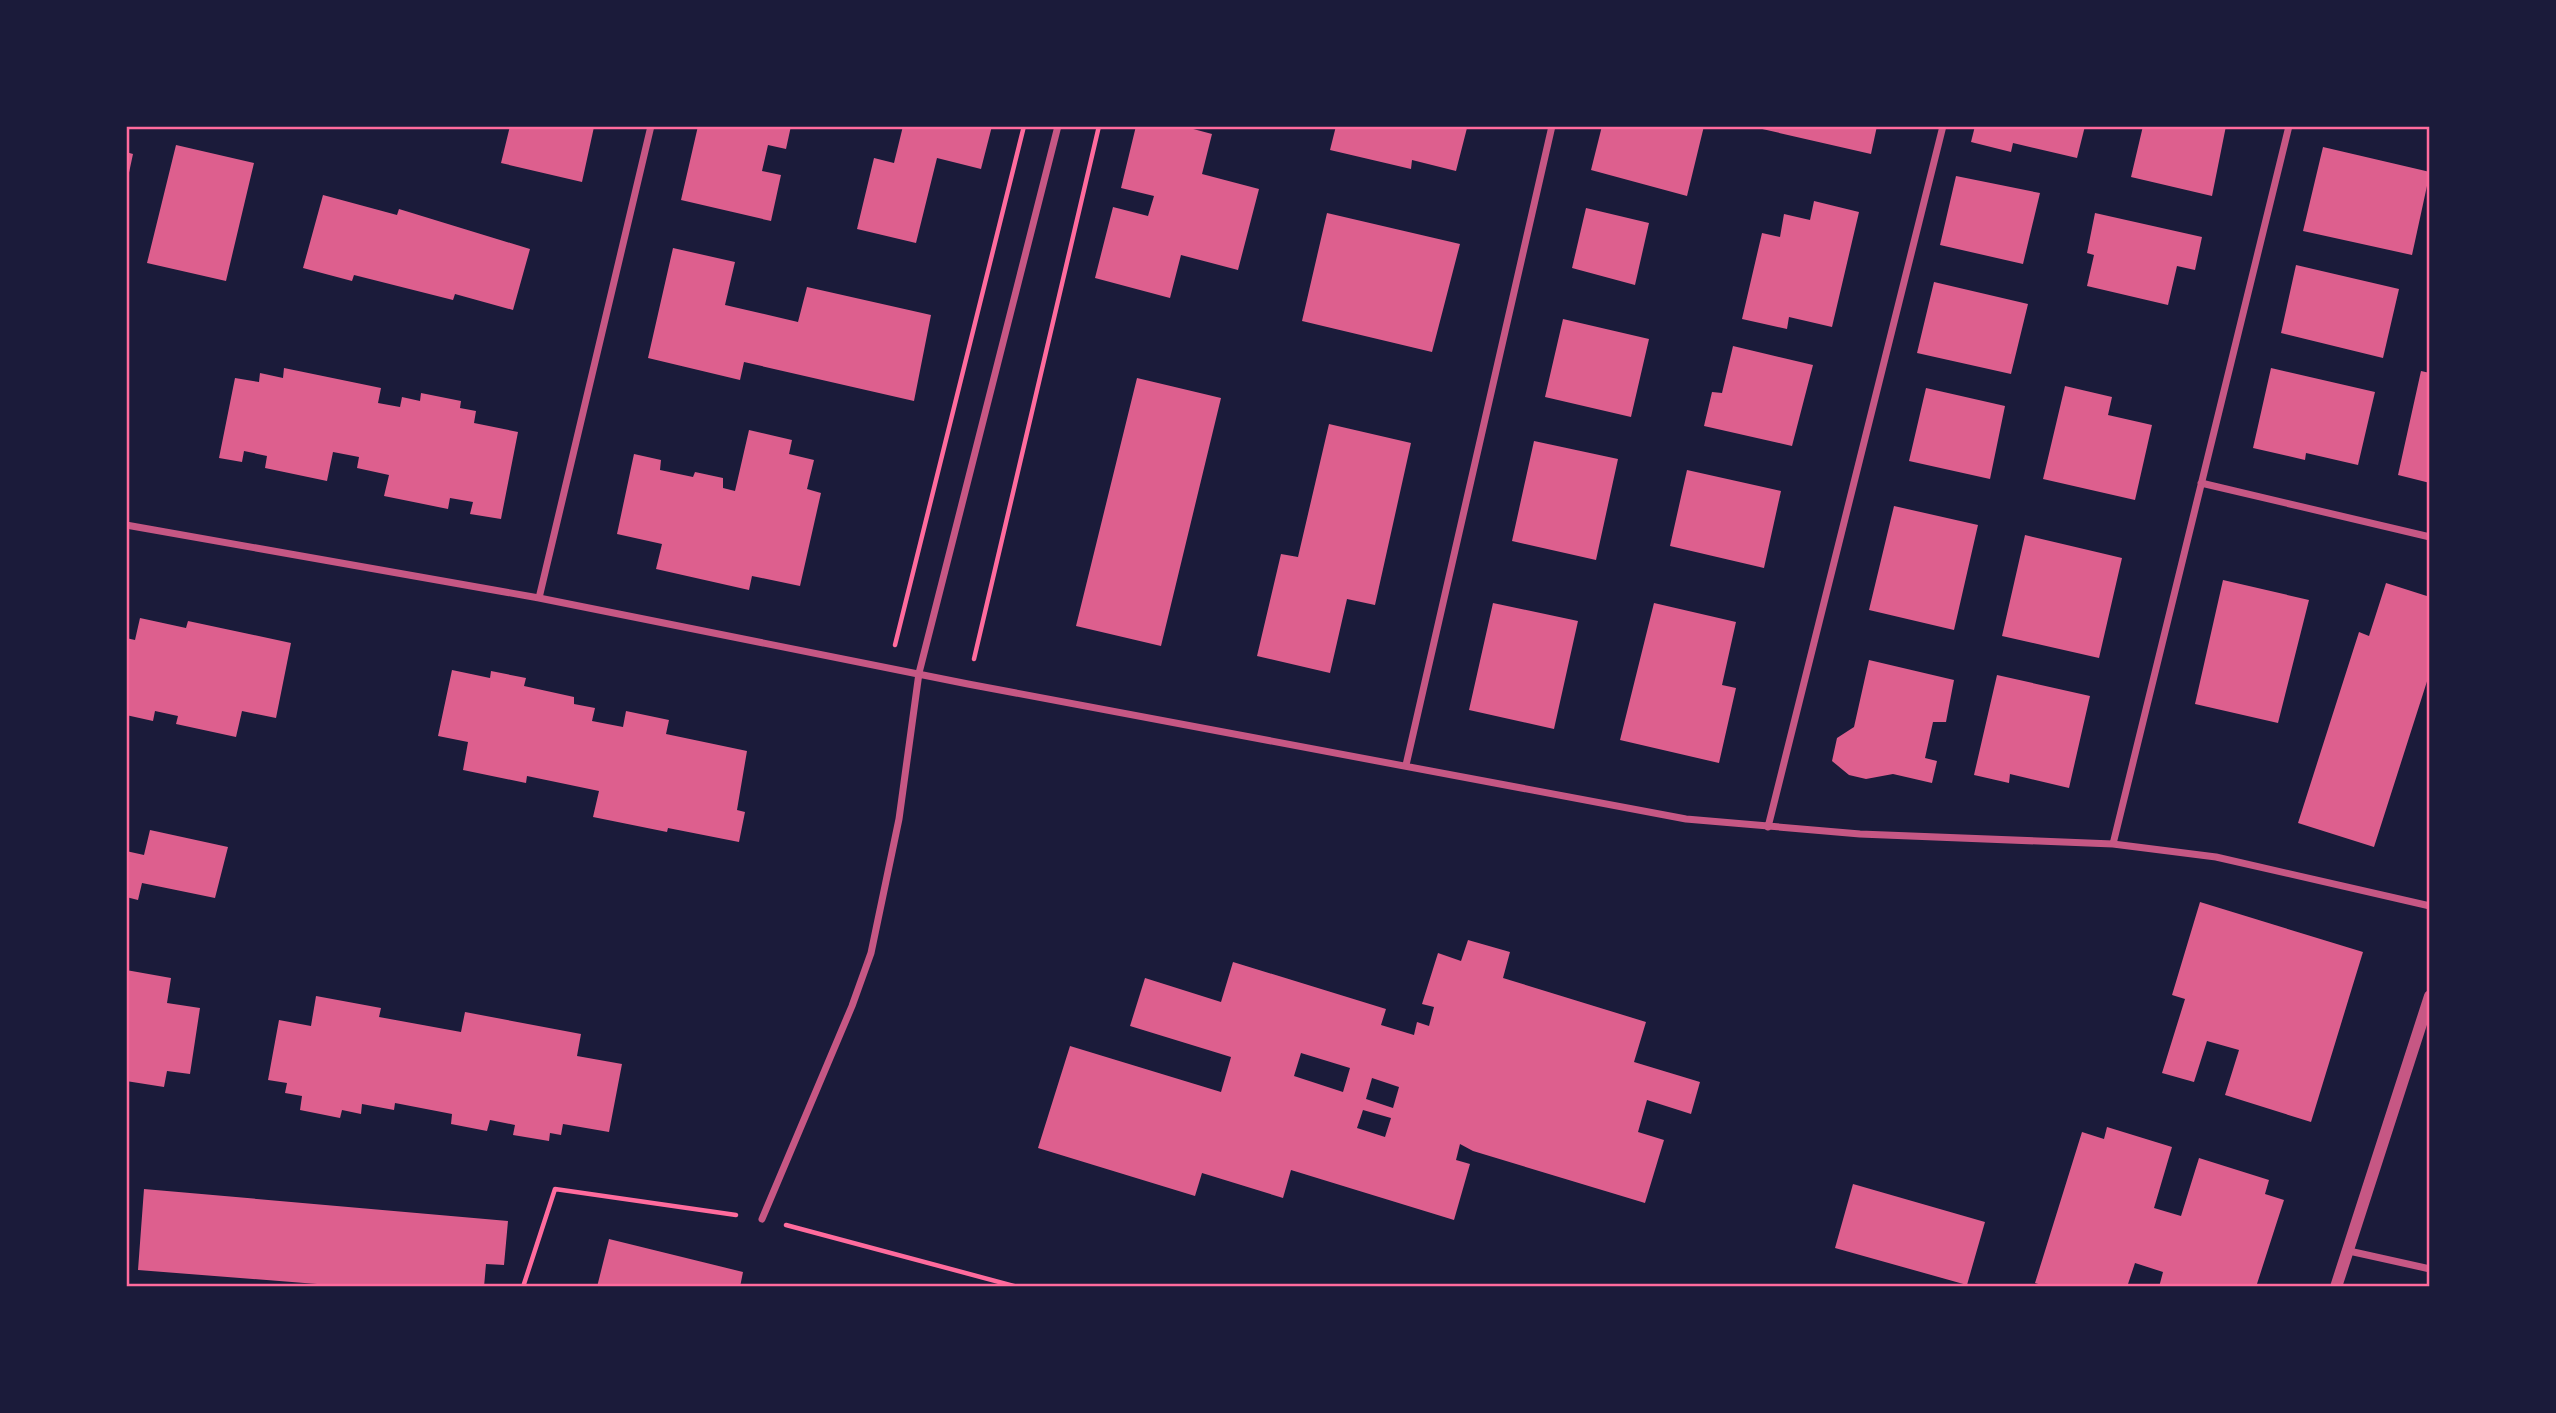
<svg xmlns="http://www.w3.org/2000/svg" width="2556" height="1413" viewBox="0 0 2556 1413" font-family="'Space Grotesk',sans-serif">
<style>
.building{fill:#dd5f8e;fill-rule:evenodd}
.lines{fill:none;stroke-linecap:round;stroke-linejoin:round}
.path{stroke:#ff6b9d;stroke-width:4.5}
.minor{stroke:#c65784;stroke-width:7}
.tertiary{stroke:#c65784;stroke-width:12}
.neatline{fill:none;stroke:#ff6b9d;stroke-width:2.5}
</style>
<rect width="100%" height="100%" fill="#1b1b3a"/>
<path class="building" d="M510,126l84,1 -12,55 -81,-19z
M698,126h93l-5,23 -18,-4 -6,26 19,4 -10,46 -90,-21z
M903,126h89l-11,43 -44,-11 -21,85 -59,-14 17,-71 20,5z
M1136,126h46l30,8 -10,40 57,15 -21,81 -57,-15 -11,43 -75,-20 18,-71 35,9 6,-20 -33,-8z
M1336,126h124l7,2 -11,43 -44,-11 -1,9 -81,-19z
M1602,126h102l-17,70 -96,-26z
M1749,126h128l-6,28z
M1975,126h110l-8,32 -64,-15 -2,9 -40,-10z
M2143,126h83l-14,70 -81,-19z
M176,145l78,18 -28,118 -79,-18z
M2323,147l107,25 -18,83 -109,-24z
M126,152l7,2 -6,28 -1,-1z
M1956,176l84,17 -17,71 -83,-19z
M323,195l74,20 2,-6 131,40 -17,61 -58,-16 -2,6 -99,-25 -2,6 -49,-13z
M1814,201l45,11 -27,115 -43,-10 -2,12 -45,-10 20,-86 18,4 4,-23 26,6z
M1586,208l63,15 -14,62 -63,-17z
M1327,213l133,31 -28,108 -130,-31z
M2095,213l107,24 -7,33 -18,-4 -9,39 -81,-19 7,-31 -7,-2z
M673,248l62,14 -10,43 73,17 9,-35 124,28 -17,86 -170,-39 -4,18 -92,-22z
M2296,265l103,24 -16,69 -102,-25z
M1934,282l94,22 -17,70 -94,-21z
M1563,319l86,20 -18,78 -86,-20z
M1733,346l80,19 -21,81 -88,-20 8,-34 10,1z
M284,368l97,20 -3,15 22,4 2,-10 18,4 1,-8 40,8 -1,7 16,3 -2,12 44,9 -17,87 -31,-5 3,-12 -23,-4 -2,11 -64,-13 5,-21 -32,-7 2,-11 -26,-5 -6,29 -62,-13 2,-12 -23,-5 -2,11 -23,-4 16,-80 24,4 1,-9 23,5z
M2271,368l104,24 -17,73 -52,-12 -1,7 -52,-12z
M2421,371l9,2v110l-32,-8z
M1137,378l84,20 -60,248 -85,-20z
M2065,386l47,11 -4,18 44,10 -17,75 -92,-21z
M1926,388l79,18 -15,73 -81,-18z
M1329,424l82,19 -36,162 -28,-6 -17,74 -73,-17 24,-102 17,3z
M749,430l43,10 -3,14 25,6 -7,29 14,4 -21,93 -48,-10 -3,14 -93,-21 6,-25 -45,-10 17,-80 27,6 -1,10 33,7 2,-5 28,6v10l12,3z
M1534,441l84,18 -22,101 -84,-19z
M1687,470l94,21 -17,77 -94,-22z
M1894,506l84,19 -24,105 -85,-20z
M2025,535l97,23 -23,100 -97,-22z
M2223,580l86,20 -31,123 -83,-19z
M2386,583l44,14v75l-56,175 -76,-24 61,-191 10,4z
M1493,603l85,18 -24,108 -85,-19z
M1654,603l82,19 -14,63 14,3 -17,75 -99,-23z
M140,618l46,10 2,-7 103,22 -15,75 -34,-7 -6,26 -60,-13 2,-8 -23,-5 -2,10 -27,-6v-77l9,2z
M1869,660l85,20 -8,42h-13l-8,36 12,3 -5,22 -39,-9 -27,5 -17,-4 -17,-14 5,-23 17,-11z
M452,670l38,8 1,-7 35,7 -2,8 50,11v7l21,4 -3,13 31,6 3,-16 43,9 -3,14 81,17 -10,59 8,2 -6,30 -71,-14 -1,4 -74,-15 6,-26 -72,-15 -1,7 -63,-13 5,-28 -30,-6z
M1997,675l93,21 -21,92 -59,-14 -1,9 -35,-8z
M150,830l78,17 -13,51 -73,-15 -4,17 -12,-3v-46l18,4z
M2200,902l163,50 -52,170 -86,-27 14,-45 -32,-9 -13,41 -32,-9 23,-74 -13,-4z
M1468,940l42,12 -7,26 143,44 -12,40 66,20 -9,32 -44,-14 -9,32 26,8 -19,63 -172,-52 -13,-7 -4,16 14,4 -16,56 -163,-50 -8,28 -81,-25 -7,23 -157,-48 32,-102 151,46 10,-35 -101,-31 15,-48 76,24 12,-40 153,47 -5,16 33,10 3,-13 12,4 5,-19 -12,-3 16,-51 23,8zM1301,1053l49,15 -7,24 -49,-16zM1372,1078l27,9 -6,21 -27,-9zM1363,1110l28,8 -6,19 -28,-9z
M126,970l45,8 -4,25 33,5 -10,66 -23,-3 -3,16 -38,-6z
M316,996l65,12 -2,9 82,15 4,-20 116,22 -4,22 45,8 -13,68 -46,-8 -2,11 -11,-2 -1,8 -36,-6 2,-10 -25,-5 -3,11 -36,-7 1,-10 -57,-11 -1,7 -32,-6 -1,10 -19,-4 -2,8 -40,-8 2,-14 -17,-3 2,-10 -19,-3 11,-60 32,6z
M2107,1127l65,20 -18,61 27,8 18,-58 70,22 -4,14 19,6 -28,87h-97l4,-15 -28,-9 -8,24h-79l-13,-4 47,-151 22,7z
M1853,1184l132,38 -18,63 -132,-37z
M144,1189l364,32 -4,44 -18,-1 -2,23h-129l-217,-17z
M609,1239l134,33 -3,15h-143z"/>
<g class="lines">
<path class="path" d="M895,645l129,-519
M974,659l125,-533
M786,1225l232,62
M523,1287l32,-98 181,26"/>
<path class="minor" d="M2201,483l229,54
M126,525l413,73 429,86 718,135 174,15 253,10 103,13 214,49
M539,598l112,-472
M1406,765l146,-639
M1768,827l175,-701
M2113,844l176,-718
M762,1219l90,-213 19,-53 28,-134 20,-146 139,-547
M2349,1251l81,18"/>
<path class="tertiary" d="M2336,1287l94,-291"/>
</g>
<rect width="2556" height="1413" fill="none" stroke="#1b1b3a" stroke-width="256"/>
<rect x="128" y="128" width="2300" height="1157" class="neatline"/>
</svg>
